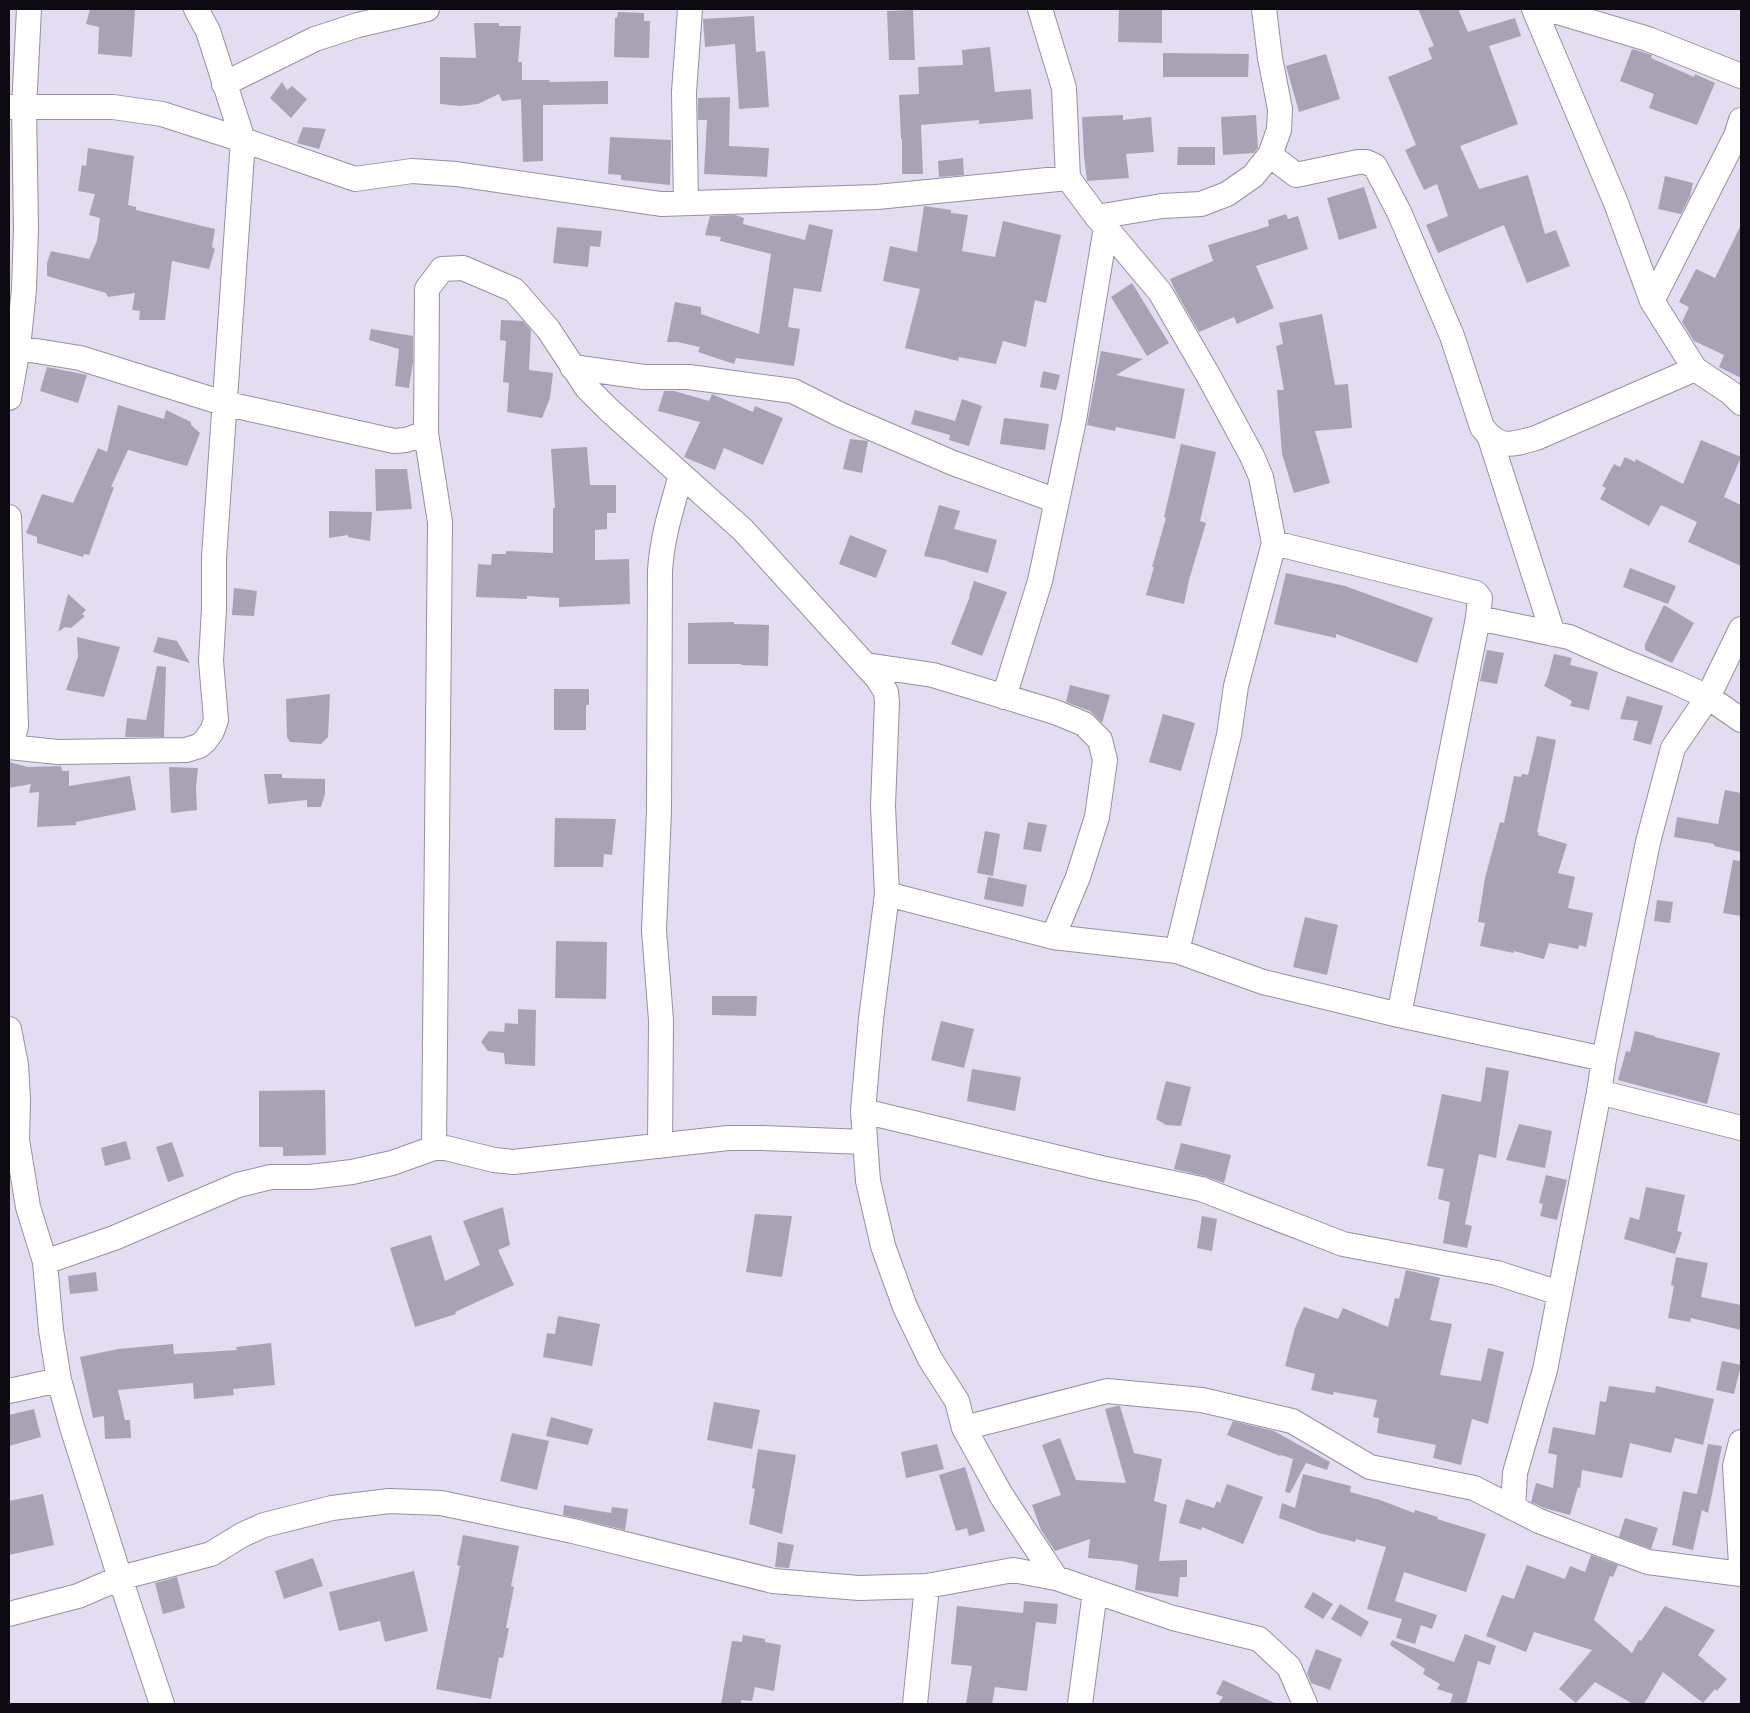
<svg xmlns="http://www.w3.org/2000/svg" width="1750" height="1713" viewBox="0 0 1750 1713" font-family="Barlow,sans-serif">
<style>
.building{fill:#a9a2b5}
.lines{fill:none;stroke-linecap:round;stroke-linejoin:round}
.minor-casing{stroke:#968fa2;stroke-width:26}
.minor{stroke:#fff;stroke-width:24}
</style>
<rect width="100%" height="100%" fill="#e4ddf1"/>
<path class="building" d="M90,9h45l-3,48 -34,-3 1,-27 -13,-3z
M1119,9h43v34l-44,-1z
M1418,9h40l10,23 47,-14 6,18 -32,10 29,78 -58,22 19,43 49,-14 17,59 11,-4 14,36 -43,17 -23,-58 -66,28 -12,-28 22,-9 -11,-32 -13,6 -19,-40 11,-5 -28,-68 44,-18 -4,-11 6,-2z
M913,10l2,50h-26l-2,-49z
M618,12l26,1v8h6l-1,37 -35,-1 1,-39h2z
M754,16l2,36 9,-1 4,56 -30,2 -4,-65 -30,3 -2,-28z
M474,23h25v3h22l-3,36h4v18h28l-1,2 59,-1v23l-65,1v56l-20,1 -2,-63 -19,2 -3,-7 -21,10 -18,2 -20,-2v-47l36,1z
M990,47l5,45 36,-3 2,30 -54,5v-4l-58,5 2,49h-21v-35h-1l-2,-44 20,-1 -1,-27 45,-2 -1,-15z
M1632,49l20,6 -1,3 43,19 1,-3 20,9 -18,42 -48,-17 5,-14 -34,-13z
M1163,53l86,1 -1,23h-85z
M1326,54l14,45 -41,13 -13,-46z
M282,82l5,8 5,-4 15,13 -16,19 -21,-20z
M730,97l-1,49 40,2 -2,29 -63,-3 3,-54h-9v-22z
M1123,115v5l28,-3 3,35 -28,2 3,24 -42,3 -3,-25 -2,-39z
M1256,115l2,33 -4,5 -31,2 -2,-38z
M303,127l23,2 -7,20 -22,-6z
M610,137l61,3 -1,45 -49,-5v-5l-13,-1z
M1178,147h37v18h-38z
M88,148l46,8 -6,49 8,2v3l79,19 -3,18 3,2 -6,20 -37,-8 -7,59h-26l1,-9 -8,-1 3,-17 -27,4 -2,-4 -59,-17v-13l4,-12 38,8 8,-18 3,-23 -11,-3 6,-21 -17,-3 4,-26 4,1z
M963,158l1,17 -25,2 -1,-16z
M1665,176l28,7 -3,13 -9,18 -23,-5z
M1364,187l13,41 -38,12 -12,-42z
M924,206l27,4v3l17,2 -6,36 33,6 8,-36 58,14 -15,68 -11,-3 -9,47 -23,-6 -7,23 -37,-7 -1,4 -53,-13 15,-59 -37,-8 7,-35 27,6z
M1286,214l2,5 10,-3 10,33 -52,17 18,42 -37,16 -3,-7 -35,15 -23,-40 -6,-13 43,-18 -5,-16 61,-19 -1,-6z
M735,215l9,3 -1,6 62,16 4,-16 24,6 -12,62 -27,-4 -6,39 12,2 -6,37 -58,-8 -2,6 -36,-12 2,-5 -23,-5h-10l8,-40 26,5v7l58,20 12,-80 -51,-13 1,-4 -16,-2 5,-19z
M1741,225v153l-22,-11 5,-12 -30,-14 -12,-19 7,-15 -10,-5 17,-33 19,9z
M557,227l45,4 -2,16 -10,-1 -2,21 -35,-4z
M1132,283l37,60 -22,13 -36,-59z
M1322,314l13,71 13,-1 4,44 -37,3 15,52 -36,10 -12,-39 -5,-64h7l-8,-44 7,-2 -4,-21z
M501,320l22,1 8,9 -2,40 24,3 -3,25 -8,20 -35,-6 2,-29 -6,-1 3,-41 -6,-1z
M371,329l42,7v26l-4,26 -14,-2 4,-37 -30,-9z
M1101,351l42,8 -27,16 69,14 -10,50 -59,-12 -1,4 -28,-6z
M47,367l40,8 -9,28 -38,-12z
M1043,371l17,4 -4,15 -16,-3z
M664,391h10l35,10 3,-7 41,18 2,-6 28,12 -20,47 -39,-17 -9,22 -31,-13 16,-35 -42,-11z
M962,399l20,7 -13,40 -20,-6 1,-5 -39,-11 4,-14 40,11z
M118,405l46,14 2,-9 25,12v3l9,8 -13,33 -59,-16 -17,37h3l-25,68 -5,-1 -1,3 -46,-14v-6l-11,-4 16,-39 31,9 25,-55 9,4z
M1004,418l45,6 -4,26 -45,-6z
M850,439l18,2 -6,32 -19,-4z
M1701,440l40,17 -17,40 17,8v61l-53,-24 9,-20 -36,-17 -12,21 -49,-27 6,-11 -4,-2 12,-22 6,3 5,-10 10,5 1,-3 47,25z
M1181,444l35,8 -16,69 6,2 -17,57 -5,24 -38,-9 8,-28h-2l14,-49 -2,-1z
M587,447l3,38h26v28h-9v16l-12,1v30l34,-1 1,45 -71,3v-9l-32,-2v3l-51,-2 2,-33 13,1 1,-11h14v-3l47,2v-45h2l-4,-59z
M375,469h32l5,40 -36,2z
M939,505l21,6 -6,18 43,11 -9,33 -40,-11v-1l-24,-5z
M329,511l43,1 -2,29 -22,-4v-2l-19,3z
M850,535l37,15 -11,28 -37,-14z
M1630,568l46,18 -8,18 -45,-17z
M1286,573l59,13 88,32 -16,45 -81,-29v4l-62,-14z
M974,581l33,11 -25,64 -31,-12 19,-48h-1z
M234,588l23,3 -3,25 -22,-1z
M68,594l18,16 -4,4 3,2 -14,12 -6,-1 -7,5z
M1664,605l30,18 -22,40 -27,-13v-6z
M734,622v2l35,1 -1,41 -27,-1v-1h-53v-41z
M77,637l43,10 -16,50 -38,-7 12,-33z
M158,637l19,4 13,22 -37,-11z
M1487,650l17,3 -7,31 -17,-3z
M1554,654l18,4 -2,7 28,7 -9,38 -19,-4 2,-5 -28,-15 4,-9z
M157,666l9,1 -2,70h-39l2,-19 19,2z
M1070,685l40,10 -8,28 -12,-12 -24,-9z
M554,689h35v16h-3v25h-32z
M330,694l-2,43 -7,7 -31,-2 -3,-5 -1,-38z
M1627,696l36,10 -12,39 -18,-5 5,-19 -18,-2z
M1163,714l32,9 -14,48 -32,-9z
M1537,736l19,4 -19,92 2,1 -1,2 29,9 -9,29 17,4 -7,31 25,5 -7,34 -7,-2 -1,4 -29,-6 -5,16 -30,-8v2l-34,-7 5,-23 -7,-1 7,-44 15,-56 4,1 10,-47 7,1 1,-3 6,1z
M9,762l19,5 33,-1 1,5h7v15l61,-10 6,34 -60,12v3l-39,2 2,-35 -10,1 2,-9 -22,4z
M169,767l29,1 -2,19 1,23 -26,3z
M264,774h18v4l43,1v15l-4,13h-14v-7l-39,4z
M1725,790l16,3v59l-27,-6v-2l-40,-7 3,-20 41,7z
M555,818l61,1 -4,36 -8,-1 -1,13h-49z
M1028,822l19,3 -6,27 -18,-3z
M985,831l15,3 -7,42 -16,-3z
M1733,860l8,1v55l-18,-3z
M988,877l39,8 -4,22 -39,-8z
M1657,900l16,2 -3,21 -16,-2z
M1305,917l33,8 -11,50 -34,-8z
M556,941l51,1 -1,57 -51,-1z
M712,996h45l-1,20 -44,-1z
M518,1009l18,1 -1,56 -30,-2 -1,-11 -16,-2 -7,-9 8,-11 15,1 1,-9 13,1z
M941,1021l33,8 -10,39 -33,-8z
M1635,1031l20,5v1l65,16 -13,51 -89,-24 8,-29 4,1z
M1486,1067l23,4 -13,87 -17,-4 -14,70 7,2 -5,22 -24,-5 7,-41 -12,-3 6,-30 -17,-3 15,-72 39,8z
M972,1069l49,8 -6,34 -48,-10z
M1166,1081l25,6 -10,39 -15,-1 -10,-6z
M325,1090l1,65 -43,1v-9h-24v-56z
M1519,1124l33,7 -7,37 -39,-8z
M126,1141l5,18 -26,7 -4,-18z
M172,1142l12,34 -16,6 -12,-35z
M1181,1143l50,12 -7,28 -20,-7 -30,-7z
M1546,1175l21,5 -10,40 -17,-4 3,-12 -4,-1z
M1646,1187l39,8 -8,36 5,1 -7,22 -51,-15 6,-22 9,3z
M503,1207l7,38 -12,5 16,35 -59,27 1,2 -41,13 -25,-79 41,-13 14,46 35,-16 -17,-44z
M755,1214l37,2 -10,61 -36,-5z
M1202,1216l15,3 -5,32 -15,-3z
M1676,1257l32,6 -7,34 40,8v25l-50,-12 -1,4 -22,-4 6,-32 -3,-1z
M1406,1270l34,8 -10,42 22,4 -12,51 41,6 7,-33 16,4 -16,72 -16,-5 -11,46 -28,-7 3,-13 -59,-12 2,-15 -6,-1 4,-17 -43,-8 -1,3 -22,-5 4,-16 -30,-8 10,-38 9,-21 34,12 5,-11 45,19 7,-29 4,1z
M96,1272l2,19 -28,3 -2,-18z
M558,1316l42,8 -8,42 -49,-9 4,-24 8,1z
M271,1343l4,42 -42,4 1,6 -40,4 -1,-16 -75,7 7,30h5l1,18 -26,1 -1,-23 -11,2 -13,-61 38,-8 55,-5 1,10 63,-4 -1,-3z
M1722,1361l19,4 -7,29 -18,-4z
M1609,1386l46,7 1,-7 58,13 -11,46 -28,-7 -4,15 -41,-10 -8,35 -40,-8 -2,18 -2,-1 -8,28 -26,-7 -13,-6 5,-19 17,5 4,-33 -9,-2 5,-26 42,8 5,-34 6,1z
M714,1402l46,8 -8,39 -45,-9z
M1117,1406h3l14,47 28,6 -8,42 13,4 -8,56 28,-1v17h-7l-2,20 -43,-7 3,-25 -16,-4 -34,-3 2,-19 -35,12 -14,-21 -9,-25 29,-10 -19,-50 18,-7 16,42 50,3 -21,-74z
M34,1409l7,28 -32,9v-31z
M551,1417l42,12 -5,16 -42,-9z
M1233,1421l41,10 56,31 -3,8 -21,-7 -16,30 -5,-1 8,-33 -12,-4 -1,1 -53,-21z
M512,1433l37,8 -12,49 -37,-9z
M937,1444l7,25 -38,9 -5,-26z
M1708,1444l14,2 -14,67 -6,-3 -9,40 -21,-5 11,-54 14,3z
M758,1449l38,6 -14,79 -33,-10 6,-35 -3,-1z
M965,1467l20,64 -16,5 -2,-8 -11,3 -17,-56z
M1303,1474l48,12 -1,6 30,8 34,13 1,-3 23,7 -1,2 49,15 -20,58 -62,-20 -9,29 42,14 -5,14 -11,-4 -6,19 -19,-6 6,-19 -35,-10 19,-62 -30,-8 -1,3 -36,-9 -40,-15 3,-15 13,5z
M1227,1484l36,13 -20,47 -41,-17 -1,3 -22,-7 7,-24 28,9 3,-7 3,2z
M43,1494l11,51 -45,10v-54z
M564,1505l47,8 1,-6 16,2 -3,21 -62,-15z
M1625,1518l33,10 -7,21 -32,-12z
M463,1535l56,11 -8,40 3,1 -8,41h3l-6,30 -4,-1 -8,42 -55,-10 24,-123 -3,-1z
M778,1542l16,3 -5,23 -14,-1z
M1591,1555l27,10 -5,12 -3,-1 -16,44 38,33 7,-13 2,1 24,-35 50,24 -17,25 29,24 -10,12 -2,-2 -12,14 -40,-31 -19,32h-11l-38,-22 -19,21 -17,-14 33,-39 -58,-18 -8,20 -40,-16 16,-41 12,4 13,-34 38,14 5,-13 15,6z
M313,1558l10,28 -39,13 -9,-28z
M414,1571l14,60 -43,11 -5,-21 -41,10 -10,-39z
M177,1577l8,31 -22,6 -8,-31z
M1313,1592l20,12 -10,15 -19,-12z
M1024,1601l34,3 -2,20 -20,-2 -9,69 -32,-4 -3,17h-26l6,-38 -21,-2 6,-58 66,7z
M1340,1604l29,18 -8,15 -30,-18z
M1465,1634l31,12 -6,19 -12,-4 -12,43h-16l3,-10 -16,-5 3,-5 -17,-10 2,-5 -35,-24 2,-5 62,22z
M743,1635l22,4v3l16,3 -7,46 -19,-4 -3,14 -11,-1v4h-20l11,-63 10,1z
M1316,1649l26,10 -12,31 -19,-7 -4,-10z
M1223,1680l54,24h-59l5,-7 -7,-3z"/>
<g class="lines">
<defs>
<path id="minor" d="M1040,9l24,79 4,90 29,39 63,75 48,83 44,81 9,21 13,66 -38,143 -7,49 -52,216
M1534,9l82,194 36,98 43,68 36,24 10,10
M1548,9l100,30 93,37
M224,84l91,-45 43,-14 69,-16
M9,107h104l49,7 81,26 112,39 57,-8 44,3 205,30 216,-7 191,-19
M1270,155l26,20 62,-13h8l9,4 24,46 53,124 30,91c17,23 29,18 54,11l159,-69
M686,203l-2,-111 6,-83
M1097,217l65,-11 39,-2 26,-10 26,-18 17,-21 9,-25 1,-21 -10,-51 -6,-49
M1652,301l84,-165 5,-16
M9,348h9l62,10 143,45 171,38 12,-1 20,-7
M572,367l72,10h45l104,14 48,24 112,48 104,38
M9,398l9,-50 6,-59 2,-61 -2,-120 5,-99
M1490,438l63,196
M9,517l7,209 -2,9 -5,7
M1274,543l202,50 4,5 -2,20 -79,397
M1478,618l91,19 52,23 54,22 33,15 33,23
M866,665l67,10 122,37 29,12 16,16 5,20 -8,57 -19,60 -25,60
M1004,697l36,-116 34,-161 32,-193
M9,747l49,5 128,-2 13,-4 6,-5 7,-10 4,-11 -5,-59 3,-52v-52l29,-417 -35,-109 -12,-22
M887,894l166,43 124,14 86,31 136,33 205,44
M9,1029l7,36 2,34 -1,41 11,67 17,55
M1599,1092l142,36
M863,1111l238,57 100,21 142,55 154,29 62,20
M660,1146l1,-126 -7,-90 5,-119 1,-240c2,-34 12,-64 21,-96
M434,1148l6,-626 -14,-89 1,-144 15,-20 21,-1 51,22 34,39 39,59 22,22 134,120 135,149 8,13 1,10 -4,104 4,88 -16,125 -8,92 5,70 15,65 22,61 25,52 27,42 7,27 37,67 55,83
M9,1391l50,-11
M964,1428l143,-37 95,9 90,21 78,46 104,21 65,33 109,41 93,12
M1741,1442l-6,24 6,98
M1513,1508l2,-35 30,-103 54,-278 5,-33 44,-217 25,-94 35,-51 33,-68
M9,1614l69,-18 42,-18 91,-24 31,-19 22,-10 68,-17 57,-7 52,2 132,28 200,50 86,7 68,-2 86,-16 43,8 117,40 86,21 30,28 16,37
M162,1704l-42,-126 -48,-151 -13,-47 -8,-50 -6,-68 69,-24 124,-53 33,-8h39l42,-5 40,-9 42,-15h12l48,12 19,2 215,-24h33l104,4
M915,1704l12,-118
M1080,1704l15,-112"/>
</defs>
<use href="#minor" class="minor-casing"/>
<use href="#minor" class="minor"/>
</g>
<rect width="1750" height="1713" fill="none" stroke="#0d0b11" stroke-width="20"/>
</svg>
